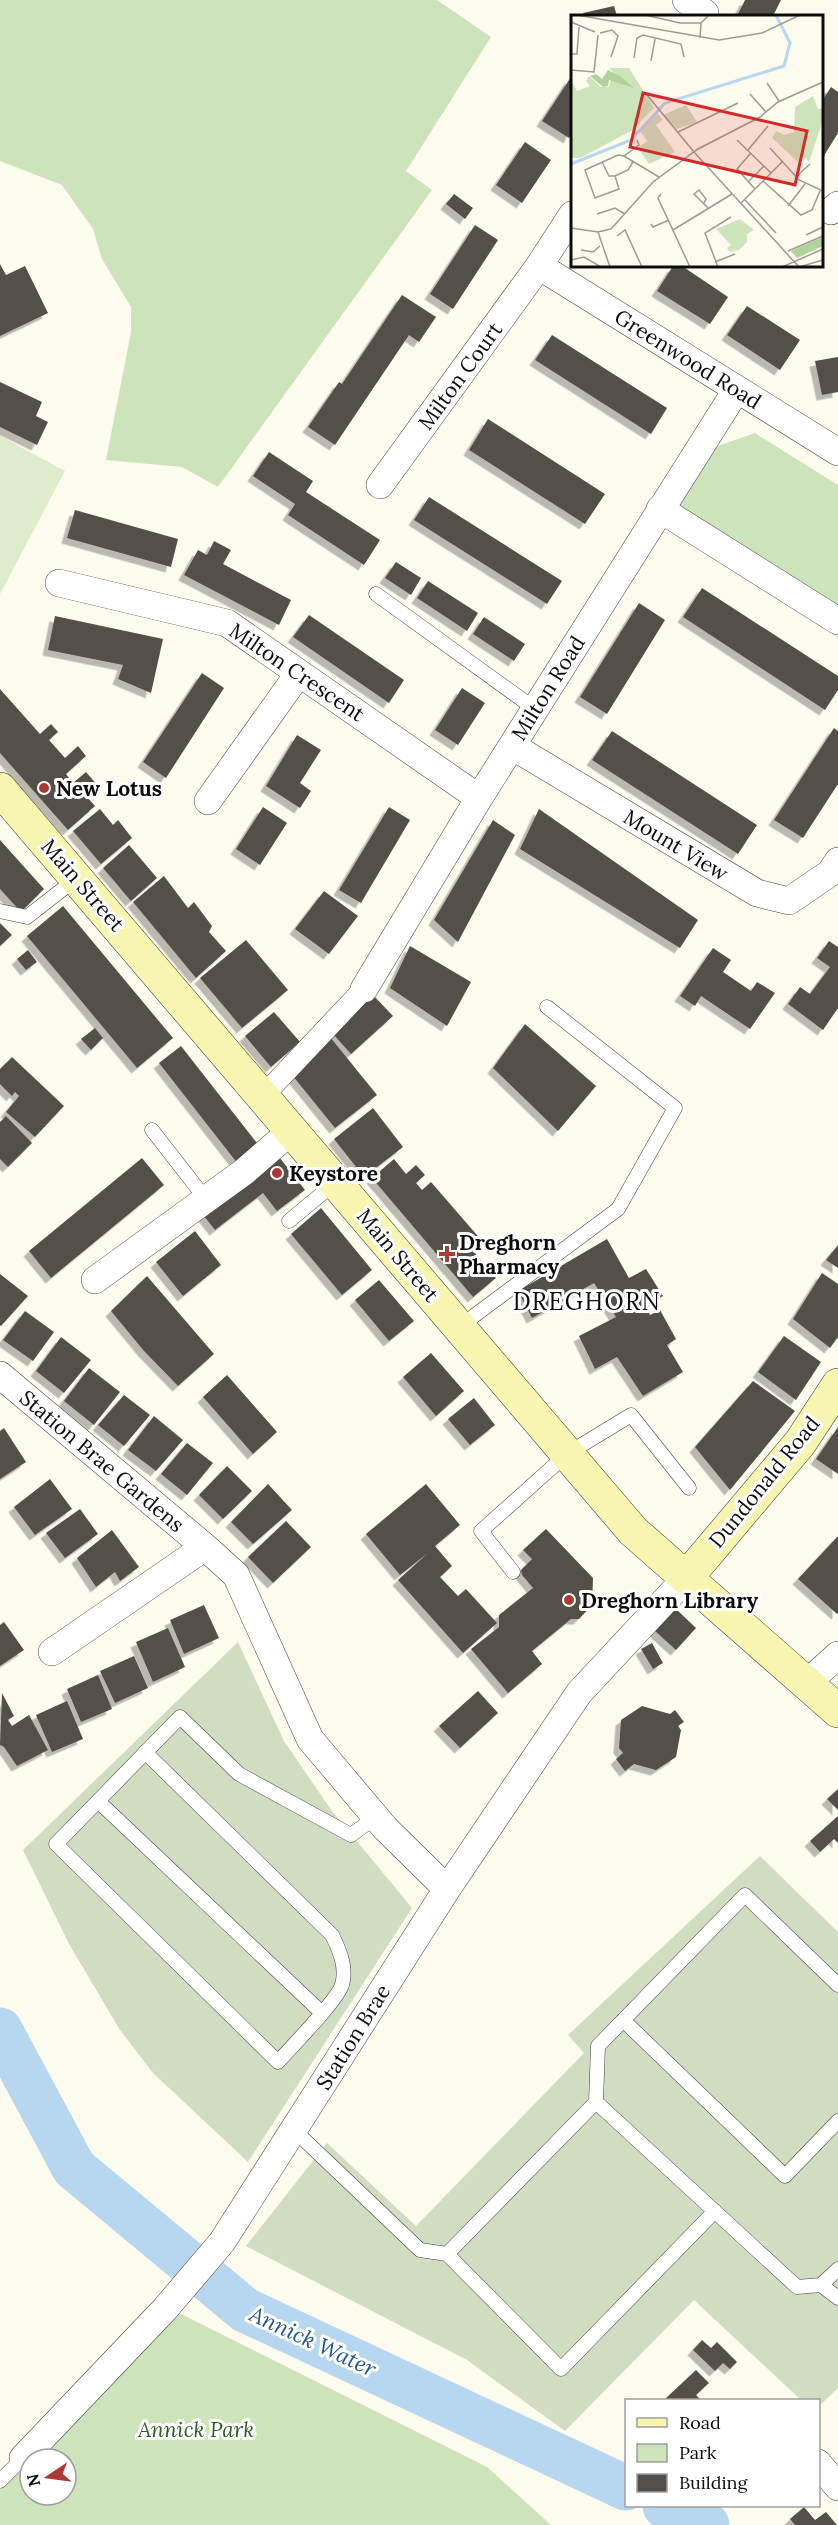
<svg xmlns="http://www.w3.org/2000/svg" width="838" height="2525" viewBox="0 0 838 2525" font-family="Lora,serif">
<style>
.green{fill:#cde4bb}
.cemetery{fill:#d1ddc1}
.pitch{fill:#deeccc}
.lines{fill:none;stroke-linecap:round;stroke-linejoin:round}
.river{stroke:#b7d6ef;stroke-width:45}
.building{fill:#544f4a;filter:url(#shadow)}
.service-casing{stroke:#3f3f3f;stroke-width:15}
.pedestrian-casing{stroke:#3f3f3f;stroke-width:22}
.minor-casing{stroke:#3f3f3f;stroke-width:28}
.secondary-casing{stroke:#2e2e2e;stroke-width:34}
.service{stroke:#fff;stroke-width:14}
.pedestrian{stroke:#fff;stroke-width:21}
.minor{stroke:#fff;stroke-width:27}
.secondary{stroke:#f7f5af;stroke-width:33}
.poi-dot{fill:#ae3833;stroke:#fff;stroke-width:2}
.labels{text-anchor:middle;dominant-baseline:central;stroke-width:6;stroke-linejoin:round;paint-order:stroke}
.street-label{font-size:21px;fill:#0c0c0c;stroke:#fff}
.poi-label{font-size:21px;font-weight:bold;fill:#0c0c0c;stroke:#fff;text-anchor:start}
.park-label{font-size:21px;font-style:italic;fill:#2b5d24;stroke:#fff}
.water-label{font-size:22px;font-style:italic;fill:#235791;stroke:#fff}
.quarter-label{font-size:24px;letter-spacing:1.5px;fill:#0c0c0c;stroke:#fff}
.inset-river{fill:none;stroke:#b7d6ef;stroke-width:3}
.inset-road{fill:none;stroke:#9d9b94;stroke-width:1.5}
.view{fill:#d62828;fill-opacity:0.15;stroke:#d62828;stroke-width:3}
.inset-edge{fill:none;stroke:#0c0c0c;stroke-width:3}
</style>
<defs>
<filter id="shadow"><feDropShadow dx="-5.5" dy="5.5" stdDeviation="0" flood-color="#0004"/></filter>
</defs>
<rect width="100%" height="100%" fill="#fdfbee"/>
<path class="green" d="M0,0h437l54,37 -85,134 26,19 -214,297 -36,-20 -76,-7 25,-128v-25l-29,-48 -9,-30 -31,-44 -62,-24z
M755,433l83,52v121l-163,-102 40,-57z
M177,2312l310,155 64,58h-551v-35l30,-30v35h36v-36h-35z"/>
<path class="cemetery" d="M238,1642l46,99 48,70 80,97 -164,254 -95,-89 -33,-43 -51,-86 -46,-94z
M760,1856l78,76v456l-19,18 -1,-6h-17l-107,-100 -129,131 -98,-71 -221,-114 81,-103 89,83 168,-173 -16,-18z"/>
<path class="pitch" d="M0,436l65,35 -65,123z"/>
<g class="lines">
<path class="river" d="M0,2030l74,138 171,142 381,178
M665,2506l42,19"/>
</g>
<path class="building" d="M745,0h36l-8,16h-36z
M614,6l3,10h-33l-1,-3z
M571,77l1,55 -3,6 -27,-17z
M831,87l7,5v41l-16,26v-58z
M525,142l26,18 -29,43 -26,-18z
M454,194l19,14 -8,11 -19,-15z
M475,225l23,15 -45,69 -23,-15z
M0,264l6,11 19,-9 23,47 -48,23z
M673,266h9l46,31 -18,27 -53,-33z
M402,295l34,22 -17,25 -10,-7 -74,110 -27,-18 31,-45 3,2z
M747,306l53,34 -20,30 -53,-35z
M552,335l115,73 -16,26 -116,-74z
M838,357v35l-16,3 -7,-34z
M0,382l42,20 -6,14 12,6 -11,23 -37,-18z
M488,419l117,75 -20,30 -116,-74z
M269,452l44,29 -7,11 74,48 -16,25 -76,-50 7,-11 -42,-28z
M429,497l133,84 -15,23 -133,-84z
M75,510l103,29 -7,28 -104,-29z
M214,541l17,9 -8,14 68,36 -12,25 -95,-50 14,-25 9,5z
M396,562l25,16 -10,17 -26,-17z
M428,581l50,32 -11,18 -50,-33z
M702,588l136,88v14l-13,20 -142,-93z
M639,603l26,17 -58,94 -27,-17z
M309,615l95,65 -15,23 -96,-66z
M55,616l108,23 -12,54 -33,-14 5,-14 -75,-15z
M484,617l41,27 -11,17 -41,-27z
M202,673l22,15 -58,90 -23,-16z
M462,688l23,15 -27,42 -23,-15z
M0,689l40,45 11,-10 7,8 -9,8 16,18 13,-12 8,10 -20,18 7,9 13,-11 13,15 -12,10 8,9 -27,24 -68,-77z
M834,728l4,3v53l-35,54 -29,-18z
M612,731l145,94 -19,29 -146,-94z
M297,735l24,15 -21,33 11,8 -11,17 -34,-22z
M263,807l24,16 -27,42 -24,-16z
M389,807l21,13 -49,83 -22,-13z
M100,809l13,16 5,-5 14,18 -31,26 -28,-33z
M539,809l159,111 -18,28 -160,-99z
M493,820l22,15 -57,107 -24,-22z
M0,840l44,49 -23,23 -21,-23z
M129,845l28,33 -26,23 -28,-33z
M164,876l24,32 6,-6 18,24 -3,6 17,19 -30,27 -63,-76z
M324,891l34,25 -29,38 -34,-25z
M63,906l110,132 -36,30 -110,-132z
M0,923l12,12 -12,11z
M246,940l42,50 -46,38 -42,-50z
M829,941l9,6v61l-15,22 -35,-26 12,-17 10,7 20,-27 -13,-9z
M410,946l61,36 -24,44 -57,-38z
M713,948l18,12 -8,12 28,19 6,-9 18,11 -25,36 -49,-33 -6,10 -15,-10z
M28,950l9,12 -11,8 -9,-11z
M373,995l20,21 -42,38 -18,-20z
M274,1012l26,30 -29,25 -26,-31z
M525,1024l71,62 -38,45 -65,-63z
M95,1028l8,10 -12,12 -10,-11z
M330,1037l47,58 -42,33 -47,-58z
M181,1046l79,101 -22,17 -79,-101z
M12,1057l52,49 -29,31 -29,-25 13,-16 -4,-4 -3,4 -12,-12v-15z
M373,1108l30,39 -39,30 -30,-38z
M6,1116l26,27 -24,24 -8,-8v-37z
M276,1153l29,37 -28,21 -14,-18 -48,37 -15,-19z
M142,1158l22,27 -113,93 -22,-27z
M394,1159l12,15 10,-9 9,10 -9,8 6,7 9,-8 52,60 -9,10 22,26 -23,19 -101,-119z
M321,1208l51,62 -30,25 -51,-61z
M195,1231l26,34 -38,31 -27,-34z
M607,1239l22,39 17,-9 17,27 -17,11 4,8 10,-5 16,29 -9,6 16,27 -40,24 -26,-39 -22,12 -16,-33 37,-19 -22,-34 -62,35 -14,-27z
M838,1245v23l-12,-8z
M822,1273l16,11v53l-8,11 -37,-29z
M0,1274l28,22 -27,30 -1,-1z
M147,1276l67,78 -36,32 -34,-35 -33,-40z
M379,1280l35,41 -25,20 -34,-41z
M25,1311l29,21 -21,29 -30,-21z
M784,1336l37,26 -25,38 -38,-28z
M61,1337l30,23 -27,33 -28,-22z
M431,1353l33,38 -28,25 -33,-39z
M89,1368l31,24 -26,33 -30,-24z
M227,1375l50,57 -24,22 -50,-57z
M753,1381l42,30 -65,79 -35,-43z
M124,1395l26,20 -26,31 -26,-21z
M474,1398l21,27 -25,20 -22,-26z
M154,1416l29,24 -27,31 -28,-21z
M838,1427v47l-22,-15z
M4,1428l22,34 -26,17v-48z
M187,1443l26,20 -26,32 -26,-21z
M227,1466l25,25 -29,28 -24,-24z
M50,1479l22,30 -37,26 -21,-28z
M268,1484l24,26 -39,34 -22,-22z
M426,1484l34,41 -25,21 17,20 -12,11 18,19 8,-7 31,34 -34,30 -65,-73 30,-27 -28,22 -34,-41z
M80,1509l18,25 -33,24 -19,-25z
M286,1521l25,26 -38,36 -25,-26z
M546,1529l47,49 -1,27 -13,14h-8l-39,32 10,13 -34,29 -37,-44 28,-22v-12l34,-27 -11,-13 -1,-5 11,-11 -9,-9z
M112,1530l27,37 -19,14 -5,-9 -19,15 -19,-29z
M838,1536v77l-1,1 -39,-35z
M204,1605l15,33 -35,16 -14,-34z
M676,1609l20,19 -20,22 -21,-19z
M4,1622l20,28 -24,16v-41z
M168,1628l17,39 -32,15 -17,-40z
M652,1643l11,20 -10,6 -12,-20z
M134,1656l14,32 -33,15 -15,-32z
M98,1675l14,34 -31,13 -14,-33z
M478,1691l20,22 -38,35 -21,-22z
M2,1693l12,23 -6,4 4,6 17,-11 19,35 -31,16 -13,-19 -4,-2z
M67,1701l16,38 -31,13 -16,-37z
M642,1706l28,8 5,-4 9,12 -6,4 3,4 -5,27 -20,13 -22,-6 -9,7 -9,-12 7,-6 -4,-5 2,-28z
M838,1789v21l-11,-11z
M838,1816v27l-4,-4 -14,13 -10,-11z
M702,2340l9,8 6,-6 20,20 -7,7 -7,-6 -8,8 -22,-21z
M696,2370l13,13 -13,12 5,5h-37z
M804,2507l11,13 11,-8 11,13h-42l-5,-6z"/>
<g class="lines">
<defs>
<path id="service" d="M376,594l159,115
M0,911l27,6 50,-39
M152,1130l53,68
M289,1221l47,-39
M459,1327l159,-118 57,-101 -128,-101
M513,1572l-32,-41 86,-77 64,-39 58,73
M145,1752l187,183c8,16 15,33 10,50 -6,17 -50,61 -64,77l-222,-218 124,-127 59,57 112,61 25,-18
M98,1801l224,212
M623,2020l162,156 53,-55
M596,2102l201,185 24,-2 17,-16
M294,2130l126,120 27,4 149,-152 2,-56 147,-151 93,90
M447,2254l114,115 154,-158
M821,2285l17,13
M0,2481l23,-23"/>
<path id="pedestrian" d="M263,1096l101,-107"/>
<path id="minor" d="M686,0l19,13
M831,211l7,-6
M539,266l299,186
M380,485l159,-219 33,-51
M660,509l178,112
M59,583l168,40 252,175
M512,746l245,147 32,8 41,-28 8,-12
M208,801l91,-128
M364,989l115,-191 258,-409
M95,1280l150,-109 47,-41
M0,1375l205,172 31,28 74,164 75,89 62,61
M52,1652l153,-105
M808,1682l30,-27
M23,2458l142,-149 57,-67 225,-353 132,-196 108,-116
M818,2463l20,24"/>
<path id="secondary" d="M0,789l633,742 205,180
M687,1577l113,-134 38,-58"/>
</defs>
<use href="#service" class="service-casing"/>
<use href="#pedestrian" class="pedestrian-casing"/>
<use href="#minor" class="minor-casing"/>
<use href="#secondary" class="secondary-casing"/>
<use href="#service" class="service"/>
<use href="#pedestrian" class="pedestrian"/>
<use href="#minor" class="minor"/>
<use href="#secondary" class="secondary"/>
</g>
<g class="poi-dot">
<circle cx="44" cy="788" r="6"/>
<circle cx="277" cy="1173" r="6"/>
<path d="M444 1245h6v6h6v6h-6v6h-6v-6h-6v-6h6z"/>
<circle cx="569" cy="1600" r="6"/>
</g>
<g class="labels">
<g class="street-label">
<text transform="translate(688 359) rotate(32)">Greenwood Road</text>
<text transform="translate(460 376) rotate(-54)">Milton Court</text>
<text transform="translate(297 672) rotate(34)">Milton Crescent</text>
<text transform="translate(548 688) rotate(-58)">Milton Road</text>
<text transform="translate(676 845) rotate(31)">Mount View</text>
<text transform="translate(83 885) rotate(49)">Main Street</text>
<text transform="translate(398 1255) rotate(50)">Main Street</text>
<text transform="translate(102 1461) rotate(40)">Station Brae Gardens</text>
<text transform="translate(764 1482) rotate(-51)">Dundonald Road</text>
<text transform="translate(353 2037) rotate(-58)">Station Brae</text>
</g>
<g class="poi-label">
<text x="56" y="788">New Lotus</text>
<text x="289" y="1173">Keystore</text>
<text x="459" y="1242">Dreghorn<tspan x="459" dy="24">Pharmacy</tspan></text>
<text x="581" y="1600">Dreghorn Library</text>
</g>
<g class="park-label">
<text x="196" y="2429">Annick Park</text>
</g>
<g class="water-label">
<text transform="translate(313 2341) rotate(25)">Annick Water</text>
</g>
<g class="quarter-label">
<text x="587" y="1301">DREGHORN</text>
</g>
</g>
<g transform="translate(571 15)">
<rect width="252" height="252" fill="#fdfbee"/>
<path d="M38,53h20l25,40 -23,23 -51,27h-9v-78l6,11 13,-5 -4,-5 3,-5 12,11h8l1,-6 9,-4zM242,81l5,13h5l-2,17 -12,36 -5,-5 -6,5 -26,-24 4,-7 9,4 9,-3 1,-25zM169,204l14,11 -7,4v8l-8,8 -9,2 -3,-4 4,-3 -15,-16z" fill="#cde4bb"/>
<path d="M37,55l12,6 14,12 -25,-8 -1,6 -5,1 -13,-11 6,-2 6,5zM252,222v9l-26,12 -6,-7z" fill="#b0d39c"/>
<path d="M115,90l11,17 -20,7 -14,-14zM86,98l6,7 -7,5 19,27 -26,12 -11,-16 9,-7 -7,-10z" fill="#d1ddc1"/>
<path class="inset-river" d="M0,149l60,-24 34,-37 119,-37 6,-23 -14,-28"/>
<path class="inset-road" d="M6,0l142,25 43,-7 38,-18M74,0l35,8h21M0,7l24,10M29,18l12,-3 6,6 -7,21M129,23l1,-15 8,-8M0,39h6l2,-27M63,43l3,-20 6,-3 38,9 3,13M80,46l4,-22M0,55l23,2 4,-37M196,68l12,18M179,79l16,18M76,80l47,57M107,117l60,-29M166,125l34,33M199,133l29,32 24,11M177,135l20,-24M123,137l105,115M180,138l-14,16 18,20M53,141l15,-11 -2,-5M31,147l7,14h6M62,147l-5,8 -13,6 4,13 -24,9 -10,-28 33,-15 6,1 35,21M225,162l14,-13M192,166l38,34 11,-5 8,-19M177,167l16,-16M90,179l-3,4 32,69M173,184l32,34M133,188l2,-4 -7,-9 -5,4 15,15M170,188l41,-41M217,191l17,-22M26,199l18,-6 10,6M80,209l2,3 16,-7M0,213l27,4 13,-3 42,-47 45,-33 62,-32 18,-15 45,-20M102,215l59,-36M27,217l12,35M235,220l17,-8M46,221l8,-6 17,37M10,235l12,2 7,-6M217,236l35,-15M0,245l13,-3 17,10M144,247l20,-8M147,252l-13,-34 26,-16M211,252l41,-18M228,252l24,-7"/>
<path class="view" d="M72,78l164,38 -12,54 -165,-38z"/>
<rect width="252" height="252" class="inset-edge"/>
</g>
<rect x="625" y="2399" width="195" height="108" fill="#ffffff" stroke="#9e9e9e" stroke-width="1.5"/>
<rect x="637" y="2418" width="30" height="9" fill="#f7f5af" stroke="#9e9e9e" stroke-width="1.5"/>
<text x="679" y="2429" font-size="18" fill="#0c0c0c">Road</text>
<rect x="637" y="2444" width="30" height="18" fill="#cde4bb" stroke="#9e9e9e" stroke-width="1.5"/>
<text x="679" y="2459" font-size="18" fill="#0c0c0c">Park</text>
<rect x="637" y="2474" width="30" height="18" fill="#544f4a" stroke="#9e9e9e" stroke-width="1.5"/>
<text x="679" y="2489" font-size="18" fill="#0c0c0c">Building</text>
<g transform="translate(48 2477) rotate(257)"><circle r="28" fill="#ffffff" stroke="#9e9e9e" stroke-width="1.5"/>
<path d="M0-4.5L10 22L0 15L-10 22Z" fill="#ae3833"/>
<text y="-9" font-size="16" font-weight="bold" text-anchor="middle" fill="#0c0c0c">N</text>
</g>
</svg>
